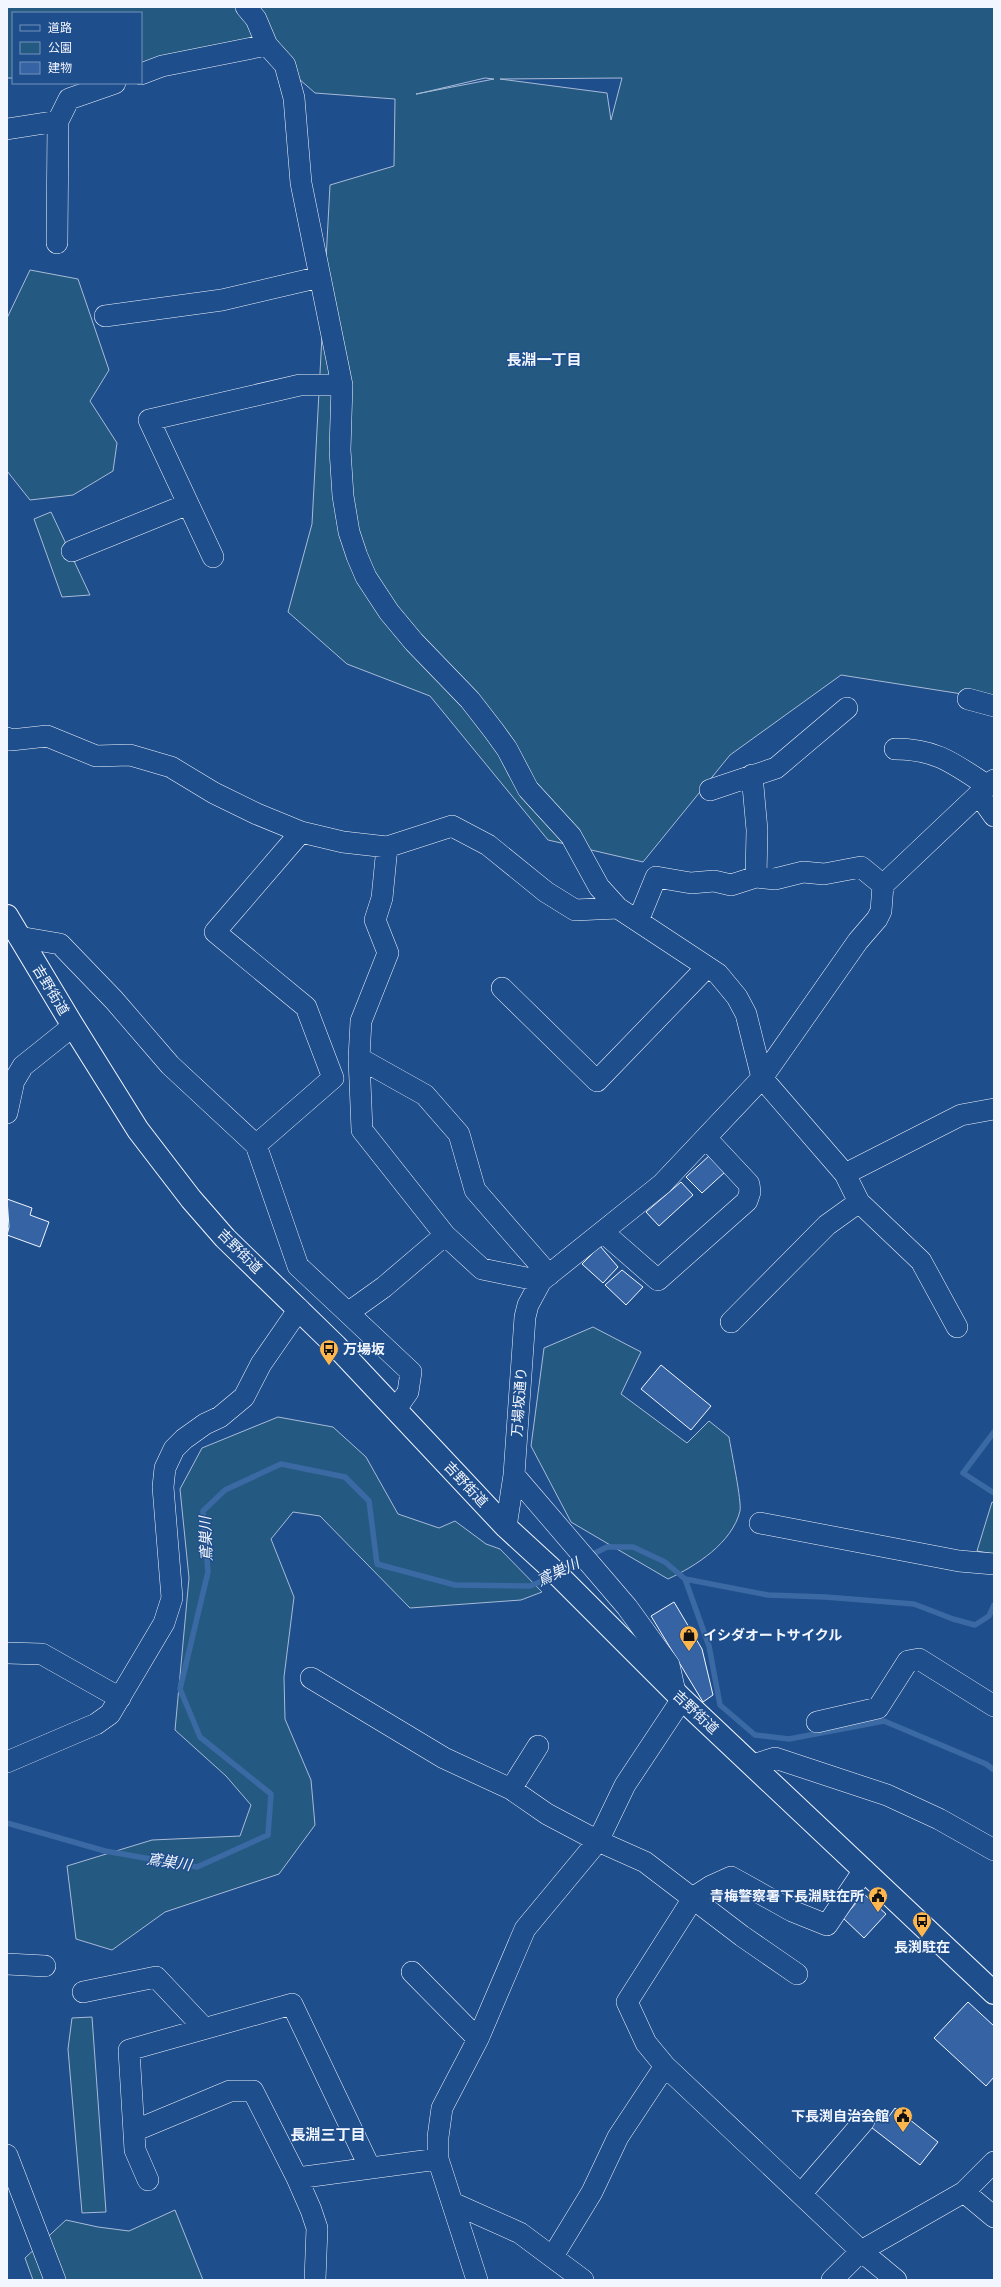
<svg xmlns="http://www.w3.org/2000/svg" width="1001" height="2287" viewBox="0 0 1001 2287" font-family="'DM Sans','Noto Sans JP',sans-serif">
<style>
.green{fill:#245a82;stroke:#a8bbd7;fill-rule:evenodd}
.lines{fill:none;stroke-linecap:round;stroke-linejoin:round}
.stream{stroke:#3b69a3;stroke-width:5.5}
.building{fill:#3563a3;stroke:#f2f6ff}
.minor-casing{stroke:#f2f6ff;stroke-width:22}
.highway-casing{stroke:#f2f6ff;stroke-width:24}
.minor{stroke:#1f4e8c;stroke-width:21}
.highway{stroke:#1f4e8c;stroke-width:22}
.labels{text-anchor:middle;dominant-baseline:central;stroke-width:3;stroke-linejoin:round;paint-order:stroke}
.street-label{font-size:14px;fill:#f2f6ff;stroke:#1f4e8c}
.poi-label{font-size:14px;font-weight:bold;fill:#f2f6ff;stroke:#1f4e8c;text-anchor:start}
.neighbourhood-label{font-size:15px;font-weight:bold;fill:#f2f6ff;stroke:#1f4e8c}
.water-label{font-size:15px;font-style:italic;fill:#f2f6ff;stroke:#1f4e8c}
</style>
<rect width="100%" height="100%" fill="#1f4e8c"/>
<path class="green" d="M7,7h987v692l-153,-24 -111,80 -87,107 -95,-22 -118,-144 -83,-32 -59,-52 24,-88 18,-339 64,-19 1,-67 -80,-6 -58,-51 -116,21v-50h-128v65h-6zM485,78l9,1 -78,15h1zM622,78l-11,42 -4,-27 -107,-14z
M30,270l48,9 31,91 -19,31 27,42 -4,28 -40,24 -43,5 -23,-29v-153z
M51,512l39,83 -28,2 -28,-78z
M593,1327l48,25 -20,42 66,49 22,-22 20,16c2,13 13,65 11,74 -8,32 -44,55 -72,68l-97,-57 -40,-76 13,-98z
M278,1417l55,10 33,30 32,57 41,14 16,-7 31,23 14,5 42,43 -21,8 -111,8 -90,-92 -27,-4 -22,27 23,58 -10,80 1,42 26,61 4,45 -36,49 -114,38 -53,38 -36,-11 -9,-73 85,-26 88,-4 11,-31 -25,-29 -51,-46 14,-152 -9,-89 22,-41z
M992,1502l2,1v51l-17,-3z
M92,2017l14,195 -24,1 -14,-164 4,-31z
M175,2210l28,70h-170l-8,-22 41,-38 32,7 31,4z"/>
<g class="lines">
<path class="stream" d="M994,1432l-31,41 31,20
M589,1556l18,-9h26l32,15 20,17 83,16 57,2 89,7 39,15 22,6 14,-9 5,-11
M561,1572l21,-12
M685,1579l24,67 11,59 35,30 34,4 95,-18 102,43 8,6
M7,1823l98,28 92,16 71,-32 3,-41 -71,-57 -20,-48 28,-117 -5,-61 22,-21 56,-26 64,13 24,24 8,63 78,21 75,1 22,-9"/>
</g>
<path class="building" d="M710,1155l15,17 -23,21 -16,-16z
M681,1182l12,13 -34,31 -13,-14z
M7,1199l25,9 -2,7 19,7 -9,25 -33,-12 2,-8z
M600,1246l18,21 -15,16 -21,-19z
M622,1270l21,17 -17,18 -21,-20z
M661,1365l50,41 -20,24 -50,-41z
M674,1602l28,47 11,46 -10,7 -52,-86z
M864,1894l22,20 -22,24 -21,-20z
M968,2002l26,24v51l-8,9 -52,-48z
M895,2108l43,34 -18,23 -53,-41 10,-13 10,8z"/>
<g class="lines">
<defs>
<path id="minor" d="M246,7l10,12 11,26 18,20 9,33 7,85 41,202 -2,65 3,46 6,36 8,24 9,21 23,35 25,30 56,58 24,31 13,18 21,40 43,47 28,51 19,21
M141,74l21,-8 105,-21
M7,129l51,-8
M57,243l1,-122 11,-22 46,-16
M105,316l117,-16 98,-23
M72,551l116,-47
M213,557l-64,-137 151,-35h42
M968,699l26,7
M7,738l4,2 36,-4 49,20 34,-1 41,12 43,26 43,21 44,18 42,10 44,5 65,-21 36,19 58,47 29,18 43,-2 100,66 19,23 9,17 16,64 83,96 14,28 -32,23 -96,97
M895,749c42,0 59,15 93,37
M752,775l5,55 -1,47
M710,790l66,-22 71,-60
M979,795l15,21
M387,847l-5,51 -7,22 13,33 -27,68 -2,37 3,72 83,105
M638,921l18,-44 35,6 23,-2 17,4 25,-8 19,2 28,-7 21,2 37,-7 22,18
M19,937l41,7 54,56 56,65 86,80 42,121 113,106 -3,20 -12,17
M502,988l95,93 110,-114
M359,1058l66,37 34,39 16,56 74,85
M7,1113l7,-32 9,-15 50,-40
M256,1145l77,-67 -27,-71 -91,-75 86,-100
M845,1174l116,-59 33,-6
M859,1202l62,59 36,66
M603,1232l55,48 89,-79 3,-9 -1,-8 -43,-46
M349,1312l35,-25 61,-52 37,34 59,12 121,-97 100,-106 96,-137 19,-22 4,-8 2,-26 111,-105
M514,1475l113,132 42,58 6,27
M760,1523l199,38 35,3
M506,1527l8,-52 11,-158 3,-12 13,-24
M7,1653l35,1 78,44
M311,1678l133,80 67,31
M817,1722l61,-14 30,-47 11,-2 75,47
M538,1746l-27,43 36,25 51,27 47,21 97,74 55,38
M7,1762l89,-38 14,-10 54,-91 8,-25 -9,-111 2,-19 9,-19 10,-10 21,-15 15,-7 24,-20 17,-33 38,-55
M753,1765l22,-7 112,37 52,24 55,31
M864,1870l-37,55 -35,-14 -61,-34 -20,9 -17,11 -67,105 19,41 19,23 196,185 35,29
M7,1964l38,2
M412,1972l66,67
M83,1992l73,-15 48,51
M134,2131l96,-40h23l44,87 14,32 6,18 -2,52
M7,2155l48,125
M297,2178l141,-19
M148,2180l-13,-30 -6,-100 163,-46 78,164
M964,2192l30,25
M801,2194l63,-73
M453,2203l67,30 63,47
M553,2256l39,-64 26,-55 47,-71
M477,2280l-39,-121v-22l4,-29 36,-69 47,-110 73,-88 27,-56 57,-86
M832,2280l29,-29 103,-59 30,-30"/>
<path id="highway" d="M7,916l66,110 65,104 53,69 34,39 111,108 170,181 48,44 128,128 312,294"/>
</defs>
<use href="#minor" class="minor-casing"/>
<use href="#highway" class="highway-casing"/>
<use href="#minor" class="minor"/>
<use href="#highway" class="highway"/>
</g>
<defs>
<symbol id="bus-pin" viewBox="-11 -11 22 30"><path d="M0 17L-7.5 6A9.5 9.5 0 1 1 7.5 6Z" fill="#ffb74d" stroke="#1f4e8c"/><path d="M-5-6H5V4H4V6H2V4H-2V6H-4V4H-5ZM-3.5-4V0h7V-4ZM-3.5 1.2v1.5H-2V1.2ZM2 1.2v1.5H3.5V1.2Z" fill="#111"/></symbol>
<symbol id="shop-pin" viewBox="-11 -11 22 30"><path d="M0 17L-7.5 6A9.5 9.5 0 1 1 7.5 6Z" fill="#ffb74d" stroke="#1f4e8c"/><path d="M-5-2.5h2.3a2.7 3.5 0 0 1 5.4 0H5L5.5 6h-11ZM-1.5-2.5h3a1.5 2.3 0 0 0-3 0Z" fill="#111"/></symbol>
<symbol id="civic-pin" viewBox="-11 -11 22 30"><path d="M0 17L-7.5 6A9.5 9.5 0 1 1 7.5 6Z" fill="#ffb74d" stroke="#1f4e8c"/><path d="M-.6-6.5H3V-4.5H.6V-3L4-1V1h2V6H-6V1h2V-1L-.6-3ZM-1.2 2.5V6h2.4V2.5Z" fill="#111"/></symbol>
</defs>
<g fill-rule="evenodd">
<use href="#bus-pin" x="318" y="1338" width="22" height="30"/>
<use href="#shop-pin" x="678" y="1624" width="22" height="30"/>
<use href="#civic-pin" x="867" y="1885" width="22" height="30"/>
<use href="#bus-pin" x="911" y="1910" width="22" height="30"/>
<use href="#civic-pin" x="892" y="2105" width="22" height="30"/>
</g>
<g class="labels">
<g class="street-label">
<text transform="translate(51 990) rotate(59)">吉野街道</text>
<text transform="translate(240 1251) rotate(45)">吉野街道</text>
<text transform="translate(519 1402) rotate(-86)">万場坂通り</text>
<text transform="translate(466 1484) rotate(47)">吉野街道</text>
<text transform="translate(696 1712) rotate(43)">吉野街道</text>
</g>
<g class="poi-label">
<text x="343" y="1349">万場坂</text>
<text x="703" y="1635">イシダオートサイクル</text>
<text x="864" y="1896" text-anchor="end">青梅警察署下長淵駐在所</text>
<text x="922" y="1947" text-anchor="middle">長渕駐在</text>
<text x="889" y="2116" text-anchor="end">下長渕自治会館</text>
</g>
<g class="neighbourhood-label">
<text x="544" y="360">長淵一丁目</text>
<text x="328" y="2135">長淵三丁目</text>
</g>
<g class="water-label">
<text transform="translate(206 1539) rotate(-92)">鳶巣川</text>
<text transform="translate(558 1572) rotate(-26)">鳶巣川</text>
<text transform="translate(169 1862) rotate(9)">鳶巣川</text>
</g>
</g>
<rect width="1001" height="2287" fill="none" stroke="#f2f6ff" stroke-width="16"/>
<rect x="12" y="12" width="130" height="72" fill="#1f4e8c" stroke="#7391ba"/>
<rect x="20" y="25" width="20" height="6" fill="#1f4e8c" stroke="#7391ba"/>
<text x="48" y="32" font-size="12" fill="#f2f6ff">道路</text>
<rect x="20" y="42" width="20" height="12" fill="#245a82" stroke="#7391ba"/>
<text x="48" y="52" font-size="12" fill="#f2f6ff">公園</text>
<rect x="20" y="62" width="20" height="12" fill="#3563a3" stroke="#7391ba"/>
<text x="48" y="72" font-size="12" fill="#f2f6ff">建物</text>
</svg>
